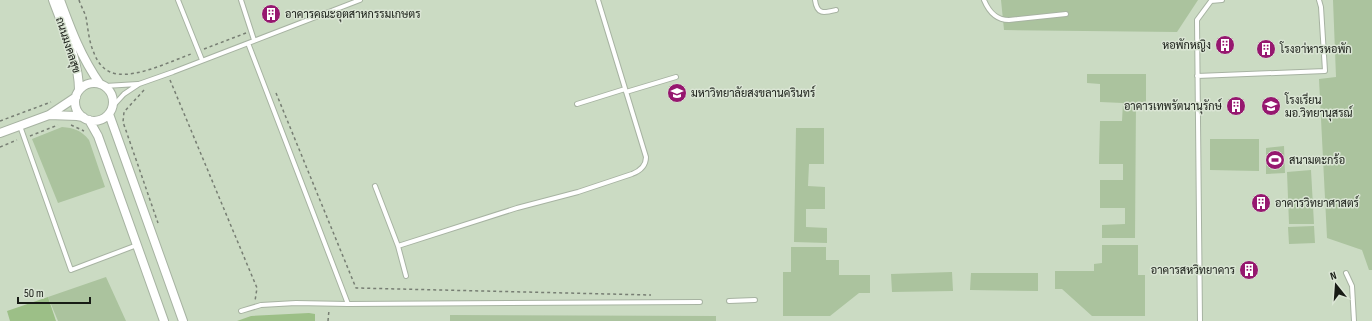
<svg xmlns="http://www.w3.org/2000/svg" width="1372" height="321" viewBox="0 0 1372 321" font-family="'Sofia Sans Condensed',Sarabun,sans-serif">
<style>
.built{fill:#cbdbc3}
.green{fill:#abc39e}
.water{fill:#9cbf87}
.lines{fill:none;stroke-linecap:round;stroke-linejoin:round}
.service-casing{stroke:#a7b3a2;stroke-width:6}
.minor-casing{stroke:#a7b3a2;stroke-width:10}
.path{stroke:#777e73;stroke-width:1.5;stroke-dasharray:3 3;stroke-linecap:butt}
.service{stroke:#fff;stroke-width:4}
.minor{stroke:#fff;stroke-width:8}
.labels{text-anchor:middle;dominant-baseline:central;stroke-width:3;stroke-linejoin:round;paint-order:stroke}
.poi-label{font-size:11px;fill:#171b15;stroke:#dae5d4;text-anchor:start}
.street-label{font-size:11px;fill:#171b15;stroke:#dae5d4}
</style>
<rect width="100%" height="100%" fill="#dae5d4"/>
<path class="built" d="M0,0h1337l35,186v135h-1372z"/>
<path class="green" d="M1001,0h197l-21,32 -173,-2z
M1333,0h39v270h-3l-7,-20 -35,-12 -8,-159 17,-2z
M1087,74h59v28h-10l-1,136h-33v-13l23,-1v-16h-25v-28h23v-16h-24l1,-43h22l1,-18 -23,-1v-18l-13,-1z
M62,127c12,1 19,3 27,13l16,47 -47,16 -26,-64z
M796,128h28v36h-15l-1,22 17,1v22h-19v18l21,1v15l-33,-1z
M1210,139h49v32l-49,-1z
M1284,146l1,27 -19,1v-26z
M1311,170l3,54h-25l-2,-52z
M1314,226l1,17 -26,1 -1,-17z
M1102,245h36v30h7v41h-53l-30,-27h-7v-18h39v-7l8,-1z
M791,247h35v13h13v15h31v18h-11l-29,23h-47v-44h8z
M952,272l1,19 -61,1 -1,-18z
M971,273h67v18l-68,-1z
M106,277l20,44h-68l-10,-24z
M450,315l266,1v5h-266z"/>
<path class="water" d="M48,297l8,24h-46l-3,-10z
M309,313l6,1v7h-78l14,-5z"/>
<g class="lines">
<defs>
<path id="service" d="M178,0l24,60
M241,0l13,40
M815,0c2,15 9,13 21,10
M984,0c5,12 12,20 25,20l57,-6
M248,43l100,261
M1197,76l128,-5 -4,-64 -2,-7
M105,86l33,-2
M626,92l50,-15
M577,104l48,-15
M113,106l11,-12 15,-10 34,-12 187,-72
M20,126l51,144 66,-25
M375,186l23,60 8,30
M398,246l119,-38 61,-16 54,-18c8,-3 14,-8 14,-17l-48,-157
M1346,273l6,13 2,35
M729,301l26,-1
M241,311l20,-6 35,-2 52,1 352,-2
M1200,321l-3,-301 14,-19 11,-1"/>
<path id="minor" d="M53,0c10,28 26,60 26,90
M60,0c11,30 21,57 40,84
M75 102a19 19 0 1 1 38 0a19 19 0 1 1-38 0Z
M109,114l74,207
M49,115l28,1 6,1
M89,120l9,16 66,185
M0,133l49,-18 27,-18"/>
</defs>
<use href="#service" class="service-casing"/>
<use href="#minor" class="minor-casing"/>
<path class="path" d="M79,0c2,6 5,11 7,17 2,12 3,25 8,36 4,11 12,20 24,21 20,3 54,-13 73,-20
M204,49l42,-16
M170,80l87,208 -2,13
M144,90l-20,22 -1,10 35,101
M276,93l80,195 295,7
M0,121l51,-19
M71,125l13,6
M30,136l28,-11
M0,147l17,-7
M328,321l1,-11"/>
<use href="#service" class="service"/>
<use href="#minor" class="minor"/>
</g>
<defs>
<symbol id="building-disc" viewBox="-11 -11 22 22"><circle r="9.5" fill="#96176f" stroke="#dae5d4"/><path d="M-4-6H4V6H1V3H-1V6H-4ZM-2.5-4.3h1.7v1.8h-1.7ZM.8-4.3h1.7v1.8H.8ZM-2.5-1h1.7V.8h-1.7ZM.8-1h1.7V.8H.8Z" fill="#fff"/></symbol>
<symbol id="university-disc" viewBox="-11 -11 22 22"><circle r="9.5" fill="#96176f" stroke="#dae5d4"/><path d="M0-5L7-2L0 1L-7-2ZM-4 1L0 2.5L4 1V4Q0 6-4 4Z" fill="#fff"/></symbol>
<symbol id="school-disc" viewBox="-11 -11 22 22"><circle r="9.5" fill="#96176f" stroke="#dae5d4"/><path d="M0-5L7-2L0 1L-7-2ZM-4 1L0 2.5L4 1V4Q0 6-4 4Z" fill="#fff"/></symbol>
<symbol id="stadium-disc" viewBox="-11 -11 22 22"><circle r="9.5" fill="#96176f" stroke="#dae5d4"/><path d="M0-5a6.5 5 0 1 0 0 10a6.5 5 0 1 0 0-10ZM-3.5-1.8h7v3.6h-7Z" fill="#fff"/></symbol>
</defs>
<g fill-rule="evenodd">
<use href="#building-disc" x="260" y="3" width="22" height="22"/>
<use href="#building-disc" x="1214" y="34" width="22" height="22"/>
<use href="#building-disc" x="1255" y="38" width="22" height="22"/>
<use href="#university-disc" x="666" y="82" width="22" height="22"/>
<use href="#building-disc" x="1225" y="95" width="22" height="22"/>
<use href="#school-disc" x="1260" y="95" width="22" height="22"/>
<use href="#stadium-disc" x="1264" y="149" width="22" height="22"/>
<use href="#building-disc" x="1250" y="192" width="22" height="22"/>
<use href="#building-disc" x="1238" y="259" width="22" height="22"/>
</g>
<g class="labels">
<g class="poi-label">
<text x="285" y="14">อาคารคณะอุตสาหกรรมเกษตร</text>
<text x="1211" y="45" text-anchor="end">หอพักหญิง</text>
<text x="1280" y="49">โรงอา่หารหอพัก</text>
<text x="691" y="93">มหาวิทยาลัยสงขลานครินทร์</text>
<text x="1285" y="100">โรงเรียน<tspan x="1285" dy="13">มอ.วิทยานุสรณ์</tspan></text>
<text x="1222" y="106" text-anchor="end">อาคารเทพรัตนานุรักษ์</text>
<text x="1289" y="160">สนามตะกร้อ</text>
<text x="1275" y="203">อาคารวิทยาศาสตร์</text>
<text x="1235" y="270" text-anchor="end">อาคารสหวิทยาคาร</text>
</g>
<g class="street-label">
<text transform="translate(68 45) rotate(72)">ถนนมงคลสุข</text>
</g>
</g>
<g transform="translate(1336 285) rotate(343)" stroke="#dae5d4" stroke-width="3" paint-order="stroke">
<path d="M0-3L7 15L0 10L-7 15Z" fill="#171b15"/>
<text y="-6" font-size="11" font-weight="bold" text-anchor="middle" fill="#171b15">N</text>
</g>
<path d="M18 297v6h72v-6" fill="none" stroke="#171b15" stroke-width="2"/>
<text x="24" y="297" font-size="12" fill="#171b15" stroke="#dae5d4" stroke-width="3" paint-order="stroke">50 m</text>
</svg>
